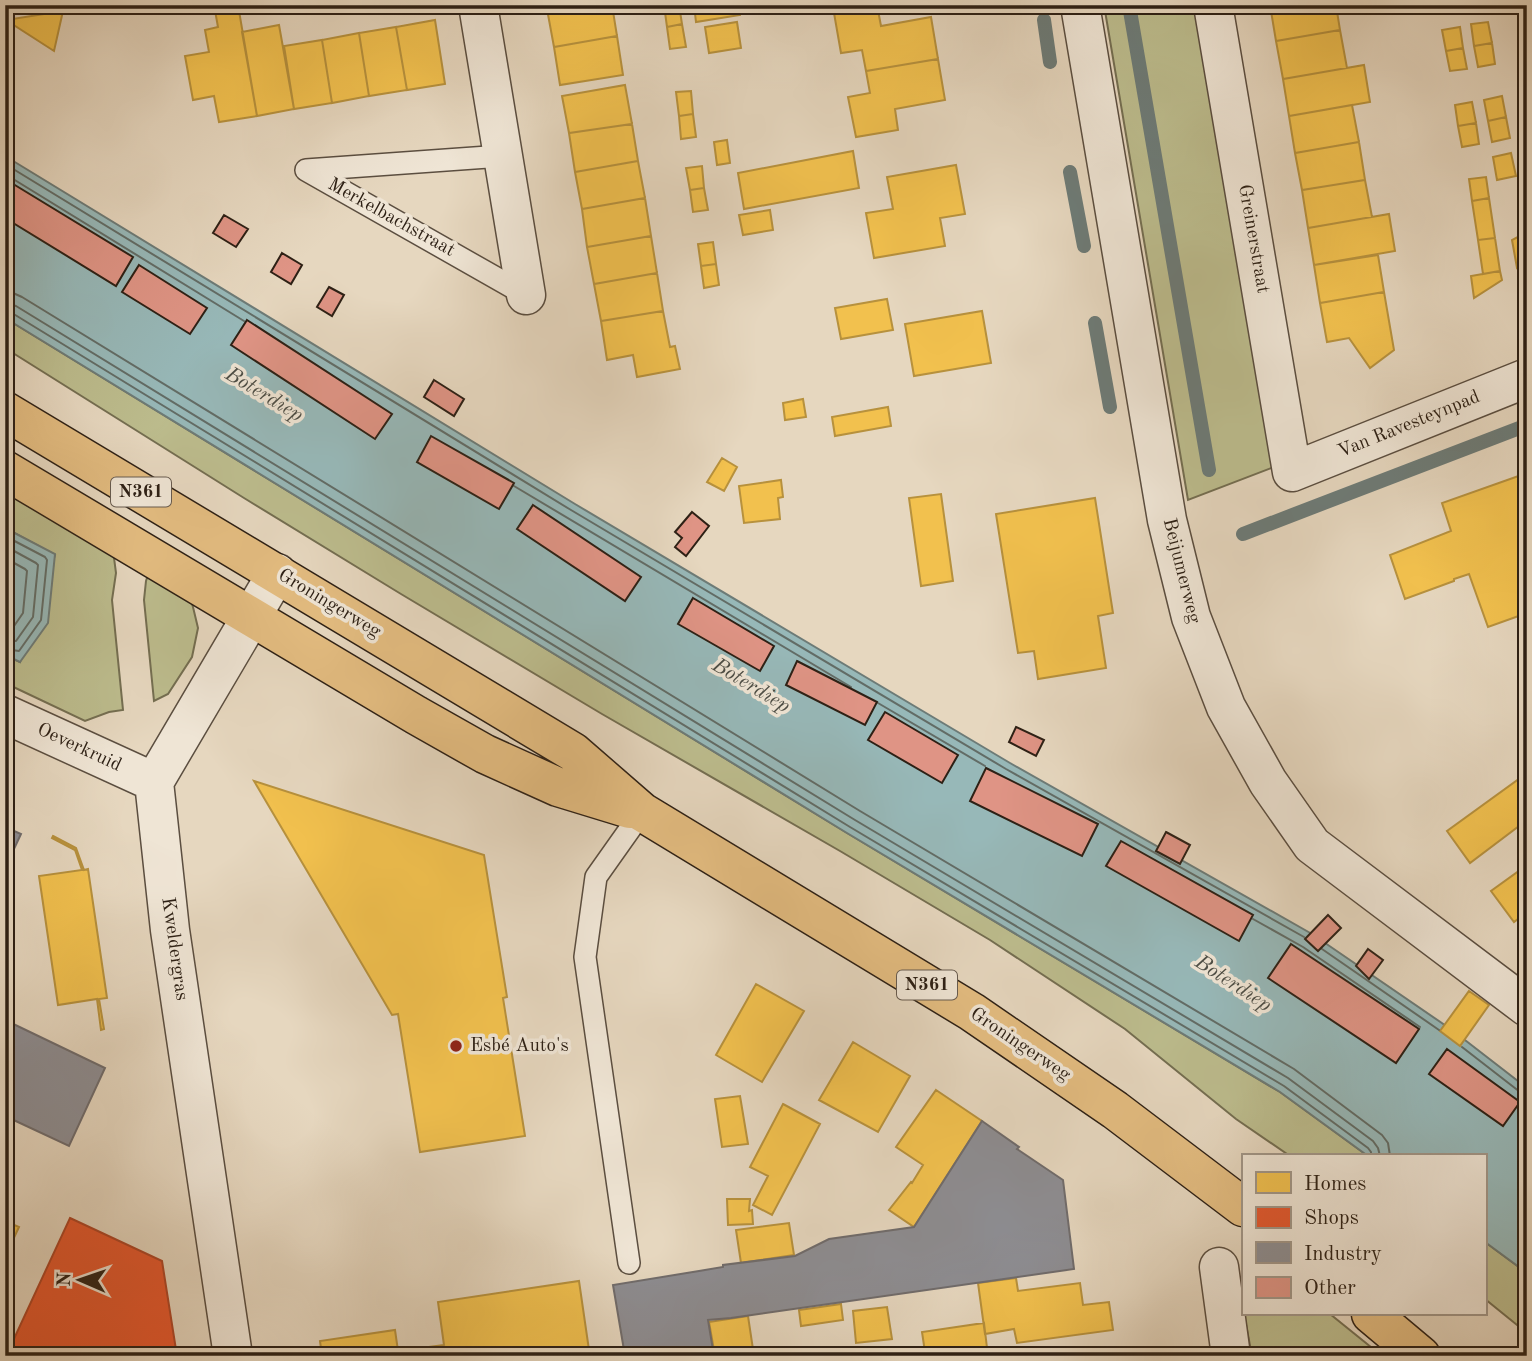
<svg xmlns="http://www.w3.org/2000/svg" width="1532" height="1361" viewBox="0 0 1532 1361" font-family="'Old Standard TT',serif">
<style>
.green{fill:#bcbc8d;stroke:#746e51;stroke-width:2}
.water{fill:#97b8b8;stroke:#6d7b77;stroke-width:2}
.homes{fill:#f2c14e;stroke:#b7913d;stroke-width:2}
.shops{fill:#e4572e;stroke:#ad4626;stroke-width:2}
.industry{fill:#8d8d92;stroke:#706c6c;stroke-width:2}
.lines{fill:none;stroke-linecap:round;stroke-linejoin:round}
.shore{stroke:#626c66;stroke-width:2}
.stream{stroke:#6d7b77;stroke-width:14}
.building{fill:#df9485;stroke:#2d2015;stroke-width:2}
.service-casing{stroke:#5b4e40;stroke-width:24}
.minor-casing{stroke:#5b4e40;stroke-width:41}
.primary-casing{stroke:#2d2015;stroke-width:41}
.service{stroke:#efe5d5;stroke-width:21}
.minor{stroke:#efe5d5;stroke-width:38}
.primary{stroke:#e3bc80;stroke-width:38}
.poi-dot{fill:#8f2418;stroke:#efe5d5;stroke-width:2.5}
.labels{text-anchor:middle;dominant-baseline:central;stroke-width:7;stroke-linejoin:round;paint-order:stroke}
.shield{fill:#efe5d5;stroke:#675b4f;stroke-width:2}
.shield-label{font-size:18px;font-weight:bold;fill:#2d2015}
.street-label{font-size:19px;fill:#2d2015;stroke:#efe5d5}
.poi-label{font-size:19px;fill:#2d2015;stroke:#efe5d5;text-anchor:start}
.water-label{font-size:21px;font-style:italic;fill:#4d4e46;stroke:#efe5d5}
</style>
<rect width="100%" height="100%" fill="#e6d7bf"/>
<filter id="stains"><feTurbulence type="fractalNoise" baseFrequency=".00286" numOctaves="4"/><feColorMatrix values="0 0 0 0 .2 0 0 0 0 .09 0 0 0 0 .02 0 0 0 .5 -.17"/></filter>
<radialGradient id="worn" r=".72"><stop offset=".6" stop-color="#630" stop-opacity="0"/><stop offset="1" stop-color="#630" stop-opacity=".3"/></radialGradient>
<path class="green" d="M1104,5h90l80,462 -86,33z
M5,318l842,515 433,259 88,64h-78l-54,-37 -111,-90 -135,-89 -150,-89 -238,-137 -201,-120 -157,-96 -239,-150z
M5,486l108,64 3,23 -4,27 11,110 -14,2 -24,9 -80,-38v-28l15,7 35,-107 -50,-27z
M151,566l35,20 7,21 5,21 -6,29 -24,37 -14,7 -10,-101 2,-19z
M1485,1242l42,31v60l-42,-34z
M1244,1314h86l52,42h-130z"/>
<path class="water" d="M5,156l570,348 435,259 302,171 140,96 75,58v185l-42,-31v-86h-117l-88,-64 -433,-259 -842,-515z
M5,528l50,26 -7,69 -28,39 -15,-7z"/>
<path class="homes" d="M214,5h24l19,111 -38,6 -5,-26 -21,4 -8,-44 24,-4 -4,-22 13,-3z
M573,5h39l5,31 -63,11 -7,-38z
M664,5h15l3,19 -15,3z
M694,5h45l1,10 -44,7z
M877,5l4,21 50,-9 7,42 -72,12 -4,-21 -21,3 -7,-40z
M1270,5h66l4,25 -64,11z
M63,11l-9,40 -48,-31z
M435,20l10,64 -38,6 -11,-63z
M737,22l4,26 -32,5 -4,-26z
M1488,22l4,21 -18,3 -3,-22z
M682,24l4,23 -16,2 -3,-22z
M279,25l15,84 -37,7 -15,-84z
M396,27l11,63 -38,6 -10,-63z
M1460,27l3,21 -17,3 -4,-21z
M1340,30l7,38 -64,11 -7,-38z
M359,33l10,63 -37,7 -10,-63z
M617,36l6,39 -63,10 -6,-38z
M322,40l10,63 -38,6 -10,-63z
M1492,43l3,21 -17,3 -4,-21z
M1463,48l4,21 -17,2 -4,-20z
M938,59l7,41 -50,9 3,21 -42,7 -8,-40 22,-4 -4,-22z
M1364,65l6,37 -81,14 -6,-37z
M625,85l7,39 -63,9 -7,-37z
M691,91l2,23 -14,2 -3,-24z
M1502,96l4,21 -18,4 -4,-21z
M1472,102l4,21 -18,3 -3,-21z
M1352,105l7,37 -64,11 -6,-37z
M693,114l3,23 -15,2 -2,-23z
M1506,117l4,21 -18,4 -4,-21z
M1476,123l3,21 -17,3 -4,-21z
M632,124l6,37 -63,11 -6,-39z
M727,140l3,23 -13,2 -3,-23z
M1359,142l6,38 -63,10 -7,-37z
M853,151l6,37 -115,21 -6,-36z
M1511,153l5,23 -19,4 -4,-23z
M638,161l7,37 -63,11 -7,-37z
M956,165l9,49 -25,4 5,28 -71,12 -8,-45 27,-4 -6,-32z
M702,166l2,22 -14,2 -4,-22z
M1486,177l3,21 -17,3 -3,-22z
M1365,180l7,37 -64,11 -6,-38z
M704,188l4,22 -15,2 -3,-22z
M645,198l6,38 -64,11 -5,-38z
M1489,198l6,40 -17,2 -6,-39z
M770,210l3,20 -30,5 -4,-20z
M1389,214l6,37 -81,14 -6,-37z
M1527,232v31l-10,5 -5,-28z
M651,236l6,37 -63,11 -7,-37z
M1495,238l5,33 -17,3 -5,-34z
M713,242l3,22 -15,2 -3,-22z
M1378,255l6,37 -64,11 -6,-38z
M716,264l3,21 -15,3 -3,-22z
M1500,271l2,9 -28,18 -3,-22z
M657,273l6,38 -62,10 -7,-37z
M1384,292l10,58 -24,18 -21,-30 -22,4 -7,-39z
M887,299l6,31 -52,9 -6,-31z
M663,311l7,36 5,-1 5,23 -43,8 -4,-22 -26,5 -6,-39z
M982,311l9,52 -77,13 -9,-52z
M803,399l3,18 -21,3 -2,-17z
M888,407l3,19 -56,10 -3,-19z
M722,458l15,9 -13,24 -17,-9z
M1527,473v140l-39,14 -19,-53 -15,5v2l-49,18 -15,-44 61,-24 -9,-28z
M781,480l2,17 -5,1 2,21 -36,4 -5,-37z
M941,494l12,87 -32,5 -12,-88z
M1095,498l18,115 -15,3 8,52 -68,11 -4,-28 -16,2 -22,-139z
M1527,773v47l-57,43 -23,-32z
M254,781l230,74 23,142 -4,1 22,138 -105,16 -22,-138 -6,1z
M53,836l23,12 8,22 4,-1 19,129 -8,1 5,30 -3,1 -4,-31 -39,6 -19,-129 43,-6 -7,-20 -23,-12z
M1527,865v47l-13,10 -23,-31z
M756,984l48,27 -42,71 -46,-27z
M1469,991l20,14 -29,41 -20,-15z
M853,1042l57,34 -32,56 -59,-32z
M936,1090l46,31 -68,106 -25,-17 22,-28 1,1 11,-18 -27,-18z
M740,1096l8,48 -26,3 -7,-48z
M783,1104l37,20 -48,91 -19,-10 15,-29 -18,-9z
M727,1199h23l-1,12 3,-1 1,14 -25,1z
M5,1221l14,6 -14,30z
M789,1223l5,32 -53,8 -5,-33z
M1016,1278l2,13 62,-8 3,22 26,-3 4,28 -96,13 -3,-14 -29,5 -7,-51z
M579,1281l10,69 -41,6h-226l-2,-15 75,-11 3,21 46,-6 -6,-43z
M841,1304l2,16 -42,6 -2,-16z
M887,1307l5,32 -36,4 -3,-32z
M748,1316l6,40h-39l-6,-34z
M984,1323l4,33h-85l22,-4 -3,-20z"/>
<path class="shops" d="M70,1218l92,43 15,95h-171z"/>
<path class="industry" d="M5,827l16,7 -16,34z
M5,1020l100,48 -36,78 -64,-30z
M982,1121l37,26 -2,2 46,31 11,89 -343,49 -23,2 6,36h-89l-12,-71 86,-14 24,-4v-2l72,-9 34,-17 85,-12z"/>
<g class="lines">
<path class="shore" d="M5,164l566,346 435,259 298,168
M5,174l239,147
M5,293h8l9,4 838,514 434,258 88,66 6,8 2,13
M5,303l11,3 839,514 433,258 85,63 5,7 2,8
M5,312l7,1 838,514 434,259 84,62 3,4v4
M514,486l337,201
M5,536l40,21 2,3 -6,60 -22,31 -14,-2
M5,546l31,17 2,2 -5,52 -17,24 -11,-1
M5,558l20,11 2,2 -4,42 -11,16 -7,1
M878,703l107,63
M1253,919l50,28 117,80
M1322,949l117,81
M1462,1047l58,45 7,1"/>
<path class="stream" d="M1129,5l80,465
M1044,20l6,42
M1070,172l14,74
M1095,323l15,84
M1243,534l284,-109"/>
</g>
<path class="building" d="M5,179l128,78 -17,29 -111,-68z
M224,215l24,14 -12,18 -23,-14z
M282,253l20,12 -11,19 -20,-12z
M139,265l68,43 -17,26 -68,-42z
M329,287l15,8 -12,21 -15,-9z
M247,320l145,94 -17,25 -144,-94z
M434,380l30,19 -10,17 -30,-19z
M431,436l83,47 -15,26 -82,-47z
M533,505l108,72 -16,24 -108,-72z
M692,512l17,14 -23,30 -11,-9 7,-9 -7,-6z
M693,598l81,48 -14,25 -82,-47z
M797,661l80,41 -12,23 -79,-40z
M885,712l73,43 -16,28 -74,-43z
M1016,727l28,13 -8,16 -27,-14z
M986,768l112,56 -16,32 -112,-55z
M1166,832l24,13 -10,19 -24,-13z
M1121,841l132,74 -14,26 -133,-75z
M1328,915l13,13 -23,23 -13,-12z
M1291,944l128,85 -23,34 -128,-85z
M1368,949l15,11 -14,19 -13,-13z
M1447,1049l73,53 -17,24 -74,-52z"/>
<g class="lines">
<defs>
<path id="service" d="M502,156l-196,14 220,125
M629,1263l-44,-306 11,-80 46,-65"/>
<path id="minor" d="M478,5l48,290
M1080,5l87,515 24,97 35,90 42,75 44,63 215,162
M1213,5l79,467 235,-94
M5,714l149,68
M1219,1267l12,89
M233,1356l-63,-426 -16,-148 123,-209"/>
<path id="primary" d="M5,411l568,341 69,60 330,200 143,98 128,97
M5,470l411,245 69,39 73,33 72,22
M1371,1314l50,42"/>
</defs>
<use href="#service" class="service-casing"/>
<use href="#minor" class="minor-casing"/>
<use href="#primary" class="primary-casing"/>
<use href="#service" class="service"/>
<use href="#minor" class="minor"/>
<use href="#primary" class="primary"/>
</g>
<circle class="poi-dot" cx="456" cy="1046" r="7"/>
<g class="labels">
<g class="shield">
<rect x="111" y="477.5" width="60" height="29" rx="5"/>
<rect x="897" y="970.5" width="60" height="29" rx="5"/>
</g>
<g class="shield-label">
<text x="141" y="492">N361</text>
<text x="927" y="985">N361</text>
</g>
<g class="street-label">
<text transform="translate(391 218) rotate(29)">Merkelbachstraat</text>
<text transform="translate(1253 239) rotate(80)">Greinerstraat</text>
<text transform="translate(1409 425) rotate(-22)">Van Ravesteynpad</text>
<text transform="translate(1181 571) rotate(76)">Beijumerweg</text>
<text transform="translate(329 604) rotate(31)">Groningerweg</text>
<text transform="translate(79 748) rotate(25)">Oeverkruid</text>
<text transform="translate(174 949) rotate(82)">Kweldergras</text>
<text transform="translate(1020 1045) rotate(34)">Groningerweg</text>
</g>
<g class="poi-label">
<text x="470" y="1046">Esbé Auto's</text>
</g>
<g class="water-label">
<text transform="translate(264 395) rotate(31)">Boterdiep</text>
<text transform="translate(751 686) rotate(31)">Boterdiep</text>
<text transform="translate(1233 984) rotate(33)">Boterdiep</text>
</g>
</g>
<rect width="1532" height="1361" fill="none" stroke="#e6d7bf" stroke-width="28"/>
<rect x="7" y="7" width="1518" height="1347" fill="none" stroke="#2d2015" stroke-width="3.5"/>
<rect x="14" y="14" width="1504" height="1333" fill="none" stroke="#2d2015" stroke-width="2"/>
<rect x="1242" y="1154" width="245" height="161" fill="#efe5d5" stroke="#a19688" stroke-width="2"/>
<rect x="1256" y="1172" width="35" height="21" fill="#f2c14e" stroke="#a19688" stroke-width="2"/>
<text x="1304" y="1190" font-size="21" fill="#2d2015">Homes</text>
<rect x="1256" y="1207" width="35" height="21" fill="#e4572e" stroke="#a19688" stroke-width="2"/>
<text x="1304" y="1224" font-size="21" fill="#2d2015">Shops</text>
<rect x="1256" y="1242" width="35" height="21" fill="#8d8d92" stroke="#a19688" stroke-width="2"/>
<text x="1304" y="1260" font-size="21" fill="#2d2015">Industry</text>
<rect x="1256" y="1277" width="35" height="21" fill="#df9485" stroke="#a19688" stroke-width="2"/>
<text x="1304" y="1294" font-size="21" fill="#2d2015">Other</text>
<g transform="translate(80 1280) rotate(272)" stroke="#efe5d5" stroke-width="5" paint-order="stroke">
<path d="M0-5L12 26L0 18L-12 26Z" fill="#2d2015"/>
<text y="-10" font-size="19" font-weight="bold" text-anchor="middle" fill="#2d2015">N</text>
</g>
<rect width="100%" height="100%" filter="url(#stains)"/>
<rect width="100%" height="100%" fill="url(#worn)"/>
</svg>
